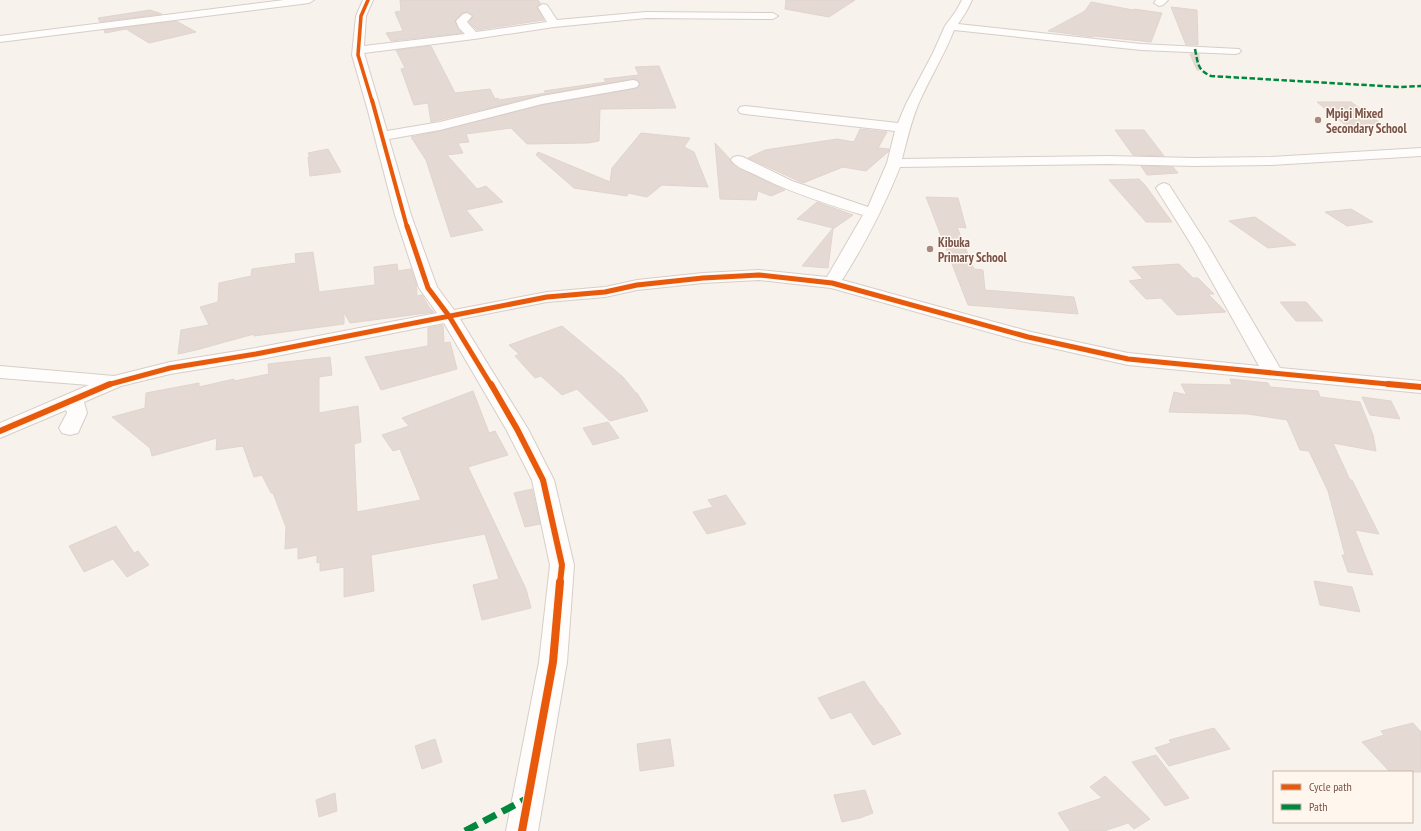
<svg xmlns="http://www.w3.org/2000/svg" width="1421" height="831" viewBox="0 0 1421 831" font-family="'PT Sans Narrow',sans-serif">
<style>
.building{fill:#e5d9d3;stroke:#e1d4ce}
.lines{fill:none;stroke-linecap:round;stroke-linejoin:round}
.minor-casing{stroke:#d7cdc8;stroke-width:2}
.minor{fill:#fefdfc;fill-rule:evenodd}
.quiet-far1{stroke:#00873e;stroke-width:2.5;stroke-dasharray:5.5 2.5;stroke-linecap:butt}
.quiet{stroke:#00873e;stroke-width:7;stroke-dasharray:14 7;stroke-linecap:butt}
.cycleway-far4-casing{stroke:#fff6ee;stroke-width:5}
.cycleway-far3-casing{stroke:#fff6ee;stroke-width:5.5}
.cycleway-far2-casing{stroke:#fff6ee;stroke-width:7}
.cycleway-far1-casing{stroke:#fff6ee;stroke-width:9}
.cycleway-casing{stroke:#fff6ee;stroke-width:10}
.cycleway-far4{stroke:#e8590c;stroke-width:3.5}
.cycleway-far3{stroke:#e8590c;stroke-width:4}
.cycleway-far2{stroke:#e8590c;stroke-width:5}
.cycleway-far1{stroke:#e8590c;stroke-width:6}
.cycleway{stroke:#e8590c;stroke-width:8}
.poi-dot{fill:#a58b83;stroke:#fff6ee;stroke-width:1.5}
.labels{text-anchor:middle;dominant-baseline:central;stroke-width:3;stroke-linejoin:round;paint-order:stroke}
.far-poi-label{font-size:13px;font-weight:bold;fill:#78544a;stroke:#fff6ee;text-anchor:start}
</style>
<rect width="100%" height="100%" fill="#f8f2ec"/>
<path class="building" d="M400,0h138l3,4 -4,4 7,12 -67,10 -8,-8 4,-6 -6,-4 -5,1 -7,8 3,8 4,4 -71,8 -5,-8 17,-2 -8,-19 6,-1z
M786,0h69l-26,17 -44,-8z
M1091,2l42,8 1,-1 28,4 -11,29 -57,-6 -1,1 -45,-6 37,-20z
M1171,7l26,3 1,35h-12z
M150,10l12,4 -62,8 -2,-4z
M176,21l20,11 -47,11 -23,-14 -21,4 -1,-3z
M431,46l24,47 35,-4 5,10 3,-1 1,2 47,-7 -2,-2 62,-9 -2,-3 35,-4 -4,-8 24,-1 17,42 -76,1 -1,32 -11,2 -61,1 -16,-16 -45,6 3,8 -11,1 5,10 -16,2 30,34 9,-3 17,16 -37,8 17,20 -32,7 -25,-77 -15,-23 29,-6 102,-26 91,-16 5,-1 2,-5 -3,-3 -4,-1 -91,16 -111,27 -3,-19 -14,2 -13,-36 4,-1 -9,-18z
M1190,54h9v16h-2z
M1317,102h34l35,25h-38z
M860,129l27,3 -9,16 11,1v2l-23,20 -23,-4 -40,16 -55,-25 17,-8 72,-11 17,3z
M1115,130h29l20,26 -31,-1z
M641,133l49,5 -6,9 10,5 14,35 -46,-2 -15,12 -19,-4 -1,3 -53,-8 -38,-33 2,-3 72,30 2,-14z
M715,143l15,16 2,4 6,5 47,22 -14,6 -13,-5 -2,9 -36,-1z
M328,149l13,23 -31,4 -2,-19h2l-2,-4z
M1141,166l32,1 5,6 -31,2z
M1139,179l6,6 27,37h-26l-37,-42z
M926,197l32,1 8,30 -9,-1 17,42 9,1 2,20 89,7 4,17 -110,-9z
M817,202l36,13 -20,14 -5,39 -26,-2 31,-38 -36,-9z
M1351,209l22,13 -26,4 -22,-14z
M1255,217l41,28 -28,3 -39,-27z
M313,252l6,40 56,-7 -1,-18 23,-3 1,7 13,-2 5,14 1,13 5,-1 7,12 5,5 -84,11 -6,-11v12l-90,12v-2l-58,16 -18,4 3,-24 28,-5 -9,-18 18,-5 1,-19 32,-7 1,-7 44,-6 -1,-9z
M1179,264l14,14h5l16,16h-6l18,18 -49,3 -16,-17 -15,1 -17,-18 14,-2 -11,-12z
M1280,302h26l17,19h-27z
M443,325l1,18 6,-1 7,27 -76,21 -16,-33 63,-11v-18z
M562,326l61,51 13,16h1l11,18 -38,10 -33,-32 -15,6 -21,-19 -6,2 -20,-22 4,-2 -10,-9z
M330,357l2,18 -13,2v36l39,-7 3,36 -7,2 3,68 64,-12 -21,-51 -7,2 -11,-16 27,-9 -7,-8 71,-27 16,42 6,-2 13,24 -40,12 58,122 5,19 -49,12 -9,-35 26,-6 -14,-45 -114,21 3,36 -30,6v-30l-24,4v-9l-3,1v-8l-19,4v-12l-13,2 1,-22 -13,-34h-2l-9,-18 -8,2 -11,-31 -27,4 1,-12 -65,18 -2,-8 -38,-31 33,-9 1,-15 53,-10v4l35,-8v2l35,-7 -1,-10z
M1230,379l38,4 2,4 48,4 2,6 40,5 13,33 3,16 -43,-8 17,37h2l27,54 -24,-4 18,45 -25,-3 -6,-17h3l-17,-64 -19,-40 -9,-1 -13,-30 -39,-6 -79,-2 5,-20 13,3 -6,-11 51,1z
M1362,397l29,4 9,18 -30,-4z
M608,422l11,16 -26,7 -10,-17z
M532,489l8,35 -15,3 -11,-34z
M726,495l20,29 -39,10 -14,-22 20,-5 -5,-7z
M116,526l18,27 4,-2 11,14 -22,12 -14,-18 -29,13 -15,-26z
M1314,581l38,6 8,25 -40,-7z
M864,681l16,24h1l20,29 -28,11 -22,-33 -20,7 -13,-21z
M1413,723l8,9v40h-31l-28,-30 22,-7 -3,-4z
M1214,728l16,21 -61,17 -14,-18 16,-5 -2,-3z
M435,739l7,23 -20,7 -7,-23z
M670,739l4,27 -34,5 -3,-27z
M1156,755l33,43 -24,8 -33,-44z
M1105,776l45,43 -16,10 -6,-6 -24,8h-34l-12,-18 44,-15 -12,-11z
M865,790l8,23 -13,5 -18,4 -8,-27z
M335,793l2,18 -18,6 -3,-17z"/>
<g class="lines">
<defs>
<path id="minor" d="M284,0h30l-5,3 -309,39v-6z
M363,0h10l-7,16 -2,30 101,-12 -6,-6 -3,-7 7,-7 4,-1 5,3 -5,6 9,10 71,-10 -9,-15 5,-3 4,1 10,15 89,-8 127,1 5,3 -5,3 -127,-1 -92,9 -80,12 -110,14 23,78 53,-9 102,-26 91,-16 4,1 2,3 -2,3 -4,1 -91,16 -102,26 -51,9 22,76 26,72 17,23 93,-18 58,-5 32,-7 66,-7 56,-3 68,7 36,-62c-37,-11 -74,-23 -109,-41 -7,-3 -18,-7 -23,-14l2,-3 5,-1 5,1 49,24 76,26 19,-44 8,-32 -150,-17 -5,-1 -2,-3 2,-3 5,-1 153,17 8,-19 27,-51 12,-27 11,-15 6,-11h10l-6,12 -8,12 183,20 98,5 2,2 -2,2 -4,1 -94,-4 -187,-20c-10,26 -25,49 -36,75 -7,17 -11,35 -16,54l206,-3 86,2 77,-1 150,-9v8l-150,9 -77,1 -86,-2 -208,3c-16,40 -35,77 -58,113l189,52 97,21 131,13 -68,-122 -35,-56 3,-3 5,-2 5,2 38,59 73,124 141,13v12l-293,-28 -107,-24 -190,-53 -72,-8 -56,3 -66,7 -32,7 -58,5 -87,17 68,110 26,51 20,85 -7,97 -29,169h-32l33,-169 11,-97 -18,-85 -26,-51 -62,-106 -188,37 -86,14 -49,12 -37,16 3,11 -9,20 -8,2 -8,-2 -3,-5 8,-15 -1,-3 -66,28v-15l89,-38 -89,-7v-12l114,10 56,-14 86,-14 181,-35 -18,-25 -24,-73 -27,-104 -16,-56 4,-39z
M1156,0h12l-5,5 -4,1 -5,-3z"/>
</defs>
<use href="#minor" class="minor-casing"/>
<use href="#minor" class="minor"/>
<path class="quiet-far1" d="M1195,49c3,14 2,21 16,27l188,11 22,-1"/>
<path class="quiet" d="M465,831l63,-33"/>
<defs>
<path id="cycleway-far4" d="M368,0l-7,16 -3,39 14,46"/>
<path id="cycleway-far3" d="M372,100l35,127"/>
<path id="cycleway-far2" d="M407,226l21,62 21,28 42,69
M107,385l63,-17 86,-14 291,-57 58,-5 32,-7 66,-7 56,-3 73,8 196,54 100,22 270,26"/>
<path id="cycleway-far1" d="M491,384l26,45 26,51 19,85 -2,18
M1388,384l33,3
M0,431l110,-47"/>
<path id="cycleway" d="M522,831l31,-169 7,-80"/>
</defs>
<use href="#cycleway-far4" class="cycleway-far4-casing"/>
<use href="#cycleway-far3" class="cycleway-far3-casing"/>
<use href="#cycleway-far2" class="cycleway-far2-casing"/>
<use href="#cycleway-far1" class="cycleway-far1-casing"/>
<use href="#cycleway" class="cycleway-casing"/>
<use href="#cycleway-far4" class="cycleway-far4"/>
<use href="#cycleway-far3" class="cycleway-far3"/>
<use href="#cycleway-far2" class="cycleway-far2"/>
<use href="#cycleway-far1" class="cycleway-far1"/>
<use href="#cycleway" class="cycleway"/>
</g>
<g class="poi-dot">
<circle cx="1318" cy="120" r="4"/>
<circle cx="930" cy="249" r="4"/>
</g>
<g class="labels">
<g class="far-poi-label">
<text x="1326" y="113">Mpigi Mixed<tspan x="1326" dy="15">Secondary School</tspan></text>
<text x="938" y="242">Kibuka<tspan x="938" dy="15">Primary School</tspan></text>
</g>
</g>
<rect x="1273" y="771" width="140" height="52" fill="#fff6ee" stroke="#c9b5ac"/>
<rect x="1281" y="784" width="20" height="6" fill="#e8590c" stroke="#c9b5ac"/>
<text x="1309" y="791" font-size="12" fill="#78544a">Cycle path</text>
<rect x="1281" y="804" width="20" height="6" fill="#00873e" stroke="#c9b5ac"/>
<text x="1309" y="811" font-size="12" fill="#78544a">Path</text>
</svg>
